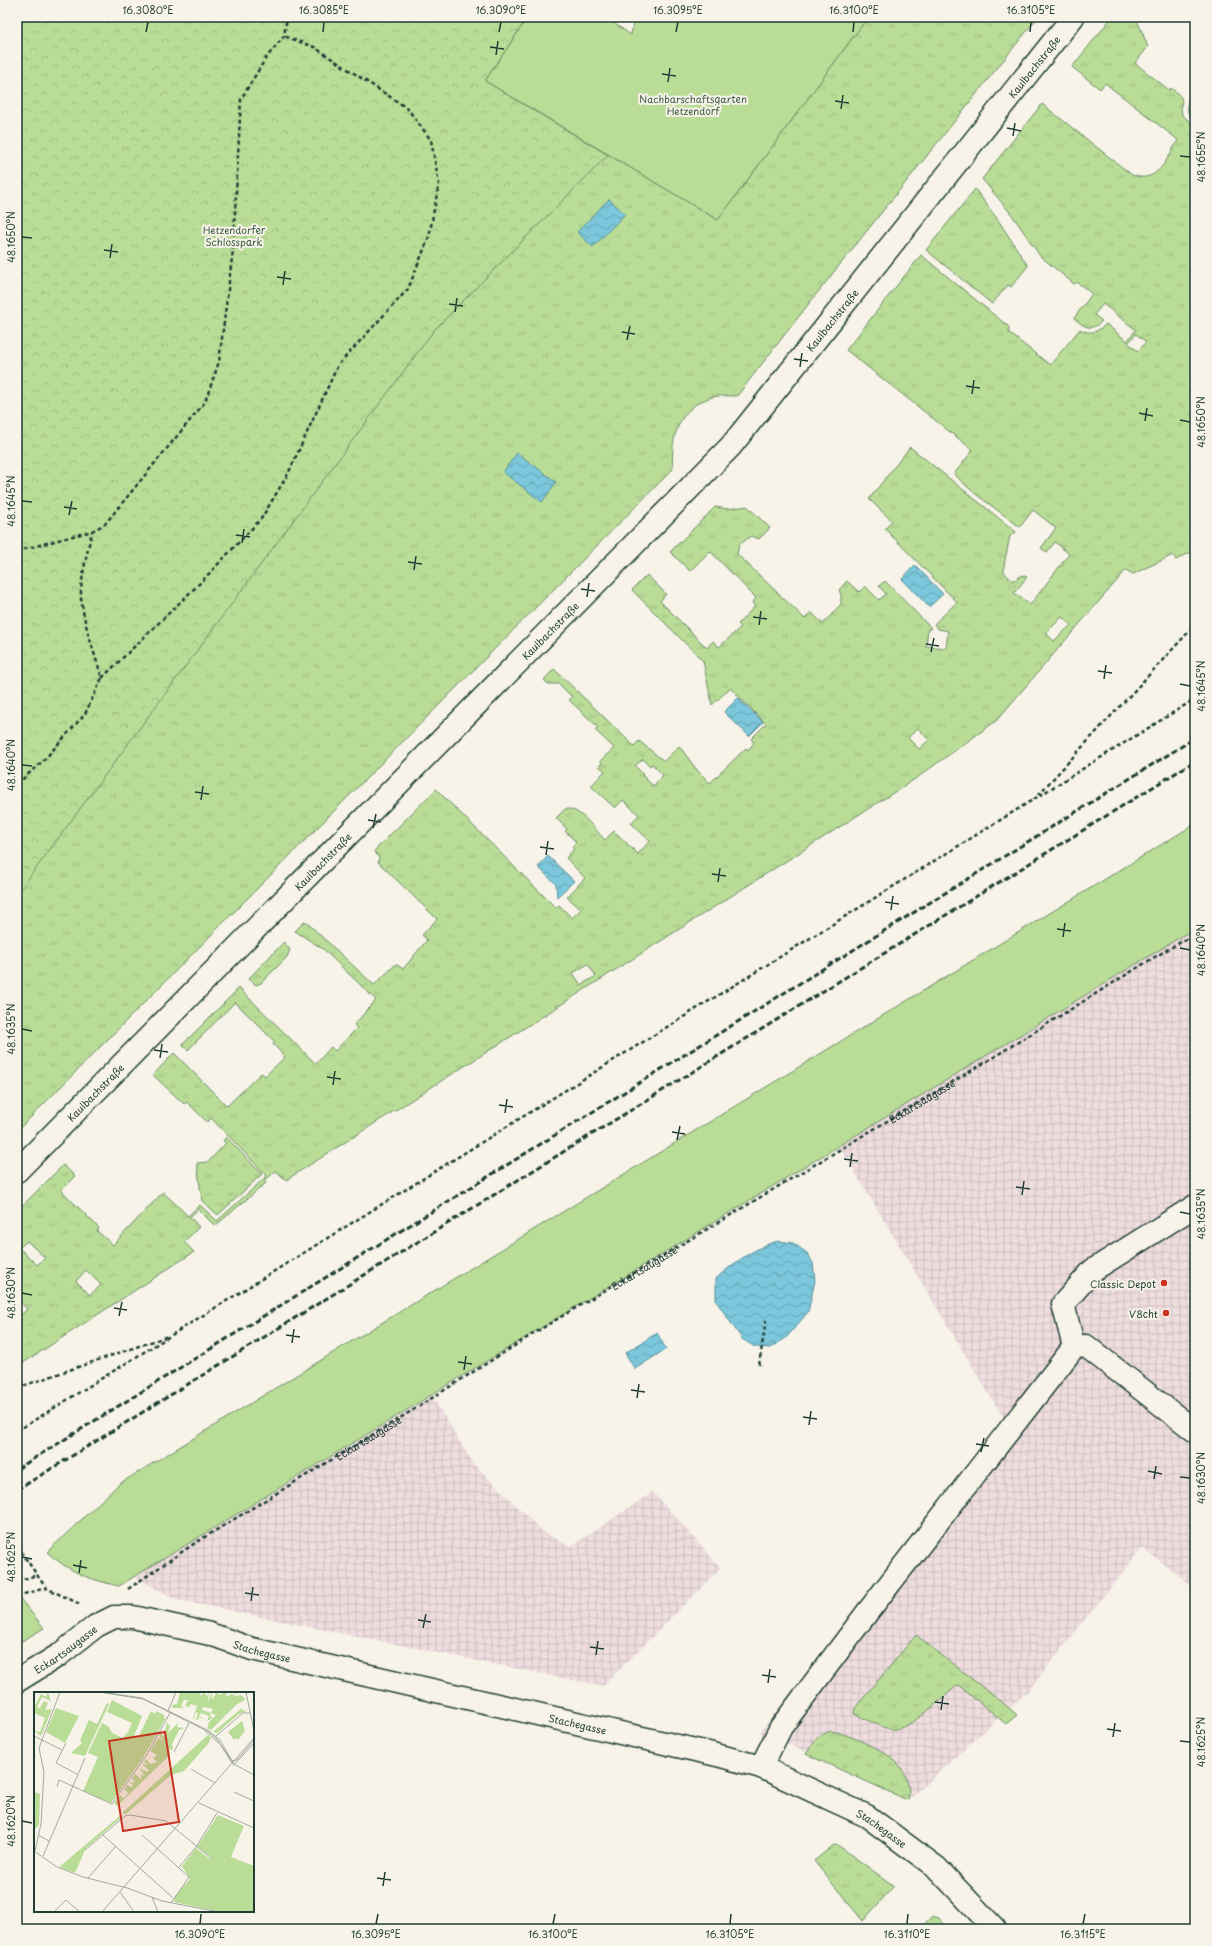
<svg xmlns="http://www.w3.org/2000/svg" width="1212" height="1946" viewBox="0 0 1212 1946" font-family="'Playpen Sans',sans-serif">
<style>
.industrial{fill:url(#industrial-grid)}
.grass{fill:url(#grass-tufts);stroke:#6c8c66;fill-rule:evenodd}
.park{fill:url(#park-crowns);stroke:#6c8c66}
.garden{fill:#b9dc97;stroke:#6c8c66}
.water{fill:url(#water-waves);stroke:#579099}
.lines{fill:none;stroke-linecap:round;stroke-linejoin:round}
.minor-casing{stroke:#1f3d34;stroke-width:25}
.path{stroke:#1f3d34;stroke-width:2.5;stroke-dasharray:4 3;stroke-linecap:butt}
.minor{stroke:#f7f3e8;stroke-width:22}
.rail{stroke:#1f3d34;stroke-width:3;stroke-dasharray:6 3;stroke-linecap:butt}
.ticks{fill:none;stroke:#1f3d34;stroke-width:1.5}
.poi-dot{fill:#c8321e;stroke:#f7f3e8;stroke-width:1.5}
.labels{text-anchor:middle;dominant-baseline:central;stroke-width:4;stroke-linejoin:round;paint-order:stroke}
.street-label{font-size:10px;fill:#1f3d34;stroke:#f7f3e8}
.park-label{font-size:10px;fill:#3e5d48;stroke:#f7f3e8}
.poi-label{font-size:10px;fill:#1f3d34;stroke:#f7f3e8;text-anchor:end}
.inset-road{fill:none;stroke:#a1aaa0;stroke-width:1}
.view{fill:#c8321e;fill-opacity:0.15;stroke:#c8321e;stroke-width:2}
.inset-edge{fill:none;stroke:#1f3d34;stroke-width:2}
.neatline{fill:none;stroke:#1f3d34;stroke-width:1.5}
.ticks-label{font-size:10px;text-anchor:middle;fill:#1f3d34}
</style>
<defs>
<pattern id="industrial-grid" width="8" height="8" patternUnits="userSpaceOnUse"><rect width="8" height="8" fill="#efdddf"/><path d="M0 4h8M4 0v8" fill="none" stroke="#ccbfc0"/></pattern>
<pattern id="grass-tufts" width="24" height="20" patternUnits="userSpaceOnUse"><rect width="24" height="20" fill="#b9dc97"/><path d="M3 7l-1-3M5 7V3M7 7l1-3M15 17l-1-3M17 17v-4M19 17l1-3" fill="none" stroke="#9fbe83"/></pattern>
<pattern id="park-crowns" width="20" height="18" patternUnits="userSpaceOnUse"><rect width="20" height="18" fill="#b9dc97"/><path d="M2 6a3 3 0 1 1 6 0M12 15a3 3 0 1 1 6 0" fill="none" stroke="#9fbe83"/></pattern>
<pattern id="water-waves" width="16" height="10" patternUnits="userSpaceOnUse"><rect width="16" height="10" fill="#7cc7dc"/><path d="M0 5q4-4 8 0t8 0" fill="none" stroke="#65a3b3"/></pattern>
</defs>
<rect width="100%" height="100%" fill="#f7f3e8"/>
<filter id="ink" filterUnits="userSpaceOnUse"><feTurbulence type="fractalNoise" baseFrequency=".025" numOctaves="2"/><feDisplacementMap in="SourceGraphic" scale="8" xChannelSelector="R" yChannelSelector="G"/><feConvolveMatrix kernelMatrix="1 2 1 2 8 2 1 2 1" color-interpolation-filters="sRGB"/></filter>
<g filter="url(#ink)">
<path class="industrial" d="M1195,928v660l-53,-40 -114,143 -116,106 -152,-65 246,-310 -167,-276z
M432,1396l40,66 70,69 28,16 83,-55 68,76 -118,118 -426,-86 -42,-23z"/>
<path class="grass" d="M293,17h235l-43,64 233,139 150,-203h170l-224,280 -77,99c-8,0 -17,-1 -25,1 -34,10 -42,41 -39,72l-656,662v-341l55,-51 26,-38 9,-18 11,-14 59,-55 86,-92 27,-40 52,-103 19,-28 36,-32 18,-23 7,-20 15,-44 7,-37 -1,-38 -6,-17 -12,-21 -19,-20 -39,-23 -65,-43 -10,-14z
M1112,17h23l6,12 7,18 -13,16 34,27 2,-2c17,13 8,11 11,27l13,11v424l-19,10 -3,-5 -40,19 -7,-4 -130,151 -78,56 -632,403 -10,-9 -12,10 2,2 -51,43 -17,-17 -8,8 9,10 -15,15 10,10 -177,115v-42l5,-5 -3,-3 8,-8 -10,-11v-87l46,-46 12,11 -14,14 38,38 -2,3 16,14 50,-53 25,24 12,-11 17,16 50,-45 -56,-58 -4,4 -20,-20 -3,2 -31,-29 21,-22 53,53 34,-33 4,3 20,-19 -12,-13 2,-2 -40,-40 -47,48 -6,-5 57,-57 77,76 15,-17 4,4 22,-23 -3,-3 22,-25 -53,-51 -28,-18 10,-10 69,64 22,-21 7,5 24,-29 -5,-5 15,-16 -59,-57 1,-4 -5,-7 62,-62 120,119 3,-3 13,13 9,-9 -14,-12 18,-19 -19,-20 8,-9 -2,-2 4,-5 -11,-11 2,-2 -11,-11 9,-9c15,-2 30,21 40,31l9,-9 24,23 12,-13 -19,-18 8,-8 -16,-15 -8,8 -24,-22 14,-15 -6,-5 3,-3 -2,-2 14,-13 -19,-18 3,-3 -29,-27 3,-3 -13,-13h-11l-4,-4 10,-11 80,77 5,-5 25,20 15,-15 18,24 13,13 36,-35 2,2 6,-7 -3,-4 15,-15 -36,-36 -18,17 -9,-44 -71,-71 15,-15 19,19 -6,7 47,47 6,-7 6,6 22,-20 -3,-3 17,-18 -3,-3 4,-5 -46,-47 -20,20 -20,-19 45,-45 13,2 19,-3 23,22 -11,11 -8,-3 -12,9 -2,9 68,65 6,-7 12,12 18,-20v-9l-2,-5 8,-9 12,11 6,-6 14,14 7,-6 -7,-8 6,-5 47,48h-4l-2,17 20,2 2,-17 -10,-2 -4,-5 23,-22 -72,-73 7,-8 -23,-22 41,-52 106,85 -6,4 -6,29v7l7,8h4l7,-5 5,2 -13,16 16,12 39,-51 -14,-12 -8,10 -6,-4 15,-20 -23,-18 -13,17 -47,-35 -19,-18 19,-24 -127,-100 75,-95 88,72v6l41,32 30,-36c10,6 18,3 26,-5l21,17 9,-11 -33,-26 -9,11 8,6c-11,11 -18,6 -28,-3l18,-24 -15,-12 -3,2 -34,-28 -28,-41 -30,-36 60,-75 90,71c25,10 35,-16 46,-35l-73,-57 -5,6 -28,-22zM1136,334l10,8 -8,9 -10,-8zM1062,617l9,8 -17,16 -8,-8zM918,728l11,12 -10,9 -11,-11zM643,759l7,7 2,-2 11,11 -10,11 -11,-11 1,-1 -8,-8zM588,964l8,12 -15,9 -8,-12zM27,1241l18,17 -8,7 -18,-17zM86,1270l15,15 -11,10 -14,-14z
M1195,88v34c-12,-11 -9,-23 0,-34z
M975,189l23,31 30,46 -17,21 -3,-2 -16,19 -66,-54z
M284,942l6,8 -3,7 -26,26 -5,2 -8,-6z
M226,1137l36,37 -44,41 -16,-14 -5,-38 11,-1 18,-19 -3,-2z
M916,1635l93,73 8,7 -11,9 -48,-39c-14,11 -49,47 -67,44 -12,-2 -26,-11 -37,-15l1,-6z
M831,1731c11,2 20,6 30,10 29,13 49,24 48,58l-2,1 -101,-46 11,-17z
M834,1845l5,1 55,40 -31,35 -49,-60z
M932,1916l7,2 9,11h-28z"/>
<path class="park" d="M17,17h511l-43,64 123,74 -173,174 -418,565z"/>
<path class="garden" d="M528,17h77l26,18 3,-18h234l-150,203 -233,-139z
M1195,824v104l-1076,658c-31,-7 -48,-13 -72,-34l72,-68z
M18,1590l3,10 23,28 -27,16z"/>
<path class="water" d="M609,199l16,15 -32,33 -16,-15z
M517,453l39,29 -14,20 -39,-30z
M915,565l28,29 -14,13 -27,-28z
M738,698l25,24 -14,14 -25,-24z
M548,856l26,25 -17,16 -1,-13 -18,-17z
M779,1241l14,2 14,10 6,10 2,18 -7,31 -22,26 -16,10 -15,-1 -13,-8 -26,-38v-22c14,-14 44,-35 63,-38z
M657,1333l9,16 -31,20 -10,-16z"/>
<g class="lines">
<defs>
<g id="minor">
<path id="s2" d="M17,1171l714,-725 342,-429"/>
<path d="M1074,1347l-11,-43 30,-34 102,-64"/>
<path id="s3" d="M17,1681l42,-26 37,-29 18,-9h19l77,17 42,15 465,106 44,12 106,49 70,52 58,61"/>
<path d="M761,1767l20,-40 85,-113 208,-267 12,-1 109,85"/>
</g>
</defs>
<use href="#minor" class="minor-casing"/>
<g class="path">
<path d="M17,551l75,-20 13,-7 100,-122 14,-40 14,-112 8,-151 25,-41 18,-22 3,-19"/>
<path d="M102,678l99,-96 60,-63 27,-45 50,-109 70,-76 21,-52 10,-54 -8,-43 -24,-32 -93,-61 -30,-11"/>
<path d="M17,784l27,-24 41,-46 17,-36c-8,-26 -18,-53 -21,-80 -1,-18 7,-48 11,-67"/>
<path d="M1038,795l157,-170"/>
<path d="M759,1365l7,-45"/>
<path d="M17,1388l151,-52"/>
<path d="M17,1431l1178,-732"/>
<path d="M17,1546l29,42 34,16"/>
<path d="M17,1581l20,-6"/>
<path id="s1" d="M128,1589l67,-46 218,-133 136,-86 440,-264 169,-105 37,-21"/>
<path d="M17,1596l29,-8"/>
</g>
<use href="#minor" class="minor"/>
<path class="rail" d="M17,1469l1178,-731
M17,1490l1178,-729"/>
</g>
</g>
<path class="ticks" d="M146,32l2,-10M323,32l1,-10M499,32l2,-10M676,32l2,-10M853,32l1,-10M1030,32l1,-10M490,47l14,2M496,55l2,-14M662,74l14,2M668,82l2,-14M835,101l14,2M841,109l2,-14M1007,128l14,3M1013,136l2,-13M1180,156l10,1M22,237l10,1M104,250l14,2M110,258l2,-14M277,277l14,2M283,285l2,-14M449,304l14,2M455,312l2,-14M622,332l13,2M627,340l3,-14M794,359l14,2M800,367l2,-14M966,386l14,2M972,394l2,-14M1139,413l14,3M1180,420l10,2M1145,421l2,-13M22,501l10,1M64,507l13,2M69,515l3,-14M236,535l14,2M242,543l2,-14M408,562l14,2M414,570l2,-14M581,589l14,2M587,597l2,-14M753,617l14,2M759,625l2,-14M926,644l13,2M931,652l3,-14M1098,671l14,2M1104,679l2,-14M1180,684l10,2M22,765l10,1M195,792l14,2M201,800l2,-14M368,820l13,2M373,828l3,-14M540,847l14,2M546,855l2,-14M712,874l14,2M718,882l2,-14M885,902l14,2M891,910l2,-14M1057,929l14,2M1063,937l2,-14M1180,948l10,2M22,1029l10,2M154,1050l14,2M160,1058l2,-14M327,1077l14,2M333,1085l2,-14M499,1105l14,2M505,1113l2,-14M672,1132l13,2M677,1140l3,-14M844,1159l14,2M850,1167l2,-14M1016,1187l14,2M1022,1195l2,-14M1180,1212l10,2M22,1293l10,2M114,1308l13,2M119,1316l3,-14M286,1335l14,2M292,1343l2,-14M458,1362l14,2M464,1370l2,-14M631,1390l14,2M637,1398l2,-14M803,1417l14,2M809,1425l2,-14M976,1444l13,2M981,1452l3,-14M1148,1471l14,3M1180,1477l10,1M1154,1479l2,-13M22,1557l10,2M73,1565l14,3M79,1573l2,-13M245,1593l14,2M251,1601l2,-14M418,1620l13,2M423,1628l3,-14M590,1647l14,2M596,1655l2,-14M762,1675l14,2M768,1683l2,-14M935,1702l14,2M941,1710l2,-14M1107,1729l14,2M1113,1737l2,-14M1180,1741l10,1M22,1821l10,2M377,1878l14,2M383,1886l2,-14M200,1924l1,-10M376,1924l2,-10M553,1924l2,-10M730,1924l1,-10M907,1924l1,-10M1083,1924l2,-10"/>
<g class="poi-dot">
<circle cx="1164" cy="1283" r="4"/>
<circle cx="1166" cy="1313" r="4"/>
</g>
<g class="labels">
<g class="street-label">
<text stroke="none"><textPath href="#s2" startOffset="1503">Kaulbachstraße</textPath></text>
<text stroke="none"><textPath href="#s2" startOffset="1179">Kaulbachstraße</textPath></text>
<text stroke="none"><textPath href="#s2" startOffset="759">Kaulbachstraße</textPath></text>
<text stroke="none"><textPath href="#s2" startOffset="435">Kaulbachstraße</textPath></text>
<text stroke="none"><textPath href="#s2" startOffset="111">Kaulbachstraße</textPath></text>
<text stroke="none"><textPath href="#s1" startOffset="932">Eckartsaugasse</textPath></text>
<text stroke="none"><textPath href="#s1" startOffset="608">Eckartsaugasse</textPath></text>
<text stroke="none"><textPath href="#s1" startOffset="284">Eckartsaugasse</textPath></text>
<text stroke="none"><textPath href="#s3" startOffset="58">Eckartsaugasse</textPath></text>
<text stroke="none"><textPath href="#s3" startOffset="269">Stachegasse</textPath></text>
<text stroke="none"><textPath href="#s3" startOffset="593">Stachegasse</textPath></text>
<text stroke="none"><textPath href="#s3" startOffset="917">Stachegasse</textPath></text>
</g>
<g class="park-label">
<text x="693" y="98">Nachbarschaftsgarten<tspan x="693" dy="12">Hetzendorf</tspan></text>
<text x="234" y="229">Hetzendorfer<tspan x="234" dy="12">Schlosspark</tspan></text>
</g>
<g class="poi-label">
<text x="1156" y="1283">Classic Depot</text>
<text x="1158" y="1313">V8cht</text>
</g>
</g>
<g transform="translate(34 1692)">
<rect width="220" height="220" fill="#f7f3e8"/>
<path d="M14,0l3,9 -9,-4 -5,10 3,1 4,-7 4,2 -3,7 7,-1 -11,27 -7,-5 6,1 5,-14 -11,-5v-6l7,-13 5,3zM146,0h20l1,5 2,-5 4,4 2,-4 -1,10 4,-10v8l5,-8 2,3 8,-3 -1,5 5,-3 3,1 2,-3 -1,4 6,-1 -3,-2 8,6 -10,6 -25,25 -4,-1 2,-7 7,-7 -5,-2 2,-4 -10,-2 -1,3 9,3 -2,4 2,-2 1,3 -5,3 2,-5 -8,-3 -2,3 5,3 -6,-2 1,2 -3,1 2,-7 -2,-1 -2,5 2,2 -3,-1 4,-12 -7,-2 -1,3 -4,-1 3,-6h-4l-3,6 3,2h-11l-1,-3 5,-1zM208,16l1,3 3,-1 1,1 -8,3 -22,19 -4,-1zM122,19l8,4v4l3,-3 -24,42 -32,45 -5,-2 16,-62 6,-7 6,2 -2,7 12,5 15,-29 -4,-3zM208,29l3,10 -7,9 -3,-2 -1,2 -6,-8zM133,30l3,5 -2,6 10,-10 -1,4 8,1 -6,2 -7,14 1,6 -4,-1 1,6 -53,51 -3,-3 6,-8 3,3 4,-3 1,-3 -4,-2 3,-5 5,2 1,-2 -4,-3 6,1 -3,-5 3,-4 6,5v-5l4,2 -6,-8 8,4 2,-2 -7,-6 6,1 -4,-3 2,-3 4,5 7,-2 -4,-4 4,-3 -7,-4 8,-13 6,3 -5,-5 2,-3 2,4 3,-2 -5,-3h4z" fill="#b9dc97"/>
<path d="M0,100l6,2 -1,31 -5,5z" fill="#b9dc97"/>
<path d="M78,8l30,16 -10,25 6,3 -32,57 -23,-10 15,-34 -10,-4 14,-30 6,3 4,7 11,5 3,-1 6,-14 -25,-11zM73,11l2,1 -24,52 -14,-3 11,-10 -2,-3 9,-20 8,4z" fill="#b9dc97"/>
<path d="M22,16l23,8 -14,27 -19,-11zM117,19l8,6 -15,29 -12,-5 2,-5 4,2zM174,43l3,3 -3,6 -24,27 -13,4 -45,39 -4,-1zM87,123l2,1 -37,32 -11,25 -16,-6zM184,123l26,11 -13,31 23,9v46h-33l-47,-10v-5l16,-18 -8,-13 14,-18 14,11 1,-2 -14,-10z" fill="#b9dc97"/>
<path class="inset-road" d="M65,0l44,7 64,32 9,7 16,23 5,-1 17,-20M67,0l41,6 67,33 11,9 14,24M212,0l8,39M134,19l8,-19M171,39l15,13 12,19 22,12M0,44l28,14M182,44l27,-23h7M32,51l-10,20 21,11M140,60l15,-29M199,74l21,-23M157,77l24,14M23,95l2,-7 53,24 34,-48 24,-43M200,100l20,9M165,111l55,25M4,143l11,6M69,143l70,63M108,143l47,42 -18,26M51,158l40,-34 5,-1 36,6 45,37M0,159l23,16 26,10 44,11 35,13 57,11M1,159l6,-27 3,-52 -5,-24 21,-56M9,164l42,-98M145,175l17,-20 21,-34M54,186l28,-32M86,200l14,20M118,205l6,15M20,220l12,-12 14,12M68,220l152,-174"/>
<path class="view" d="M131,40l14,90 -56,9 -14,-90z"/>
<rect width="220" height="220" class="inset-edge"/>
</g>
<rect width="1212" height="1946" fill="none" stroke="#f7f3e8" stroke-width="44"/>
<rect x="22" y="22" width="1168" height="1902" class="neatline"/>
<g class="ticks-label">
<text x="148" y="14">16.3080°E</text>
<text x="324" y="14">16.3085°E</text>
<text x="501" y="14">16.3090°E</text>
<text x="678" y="14">16.3095°E</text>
<text x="854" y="14">16.3100°E</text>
<text x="1031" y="14">16.3105°E</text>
<text transform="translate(1201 157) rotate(-90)" y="4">48.1655°N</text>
<text transform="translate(11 237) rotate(-90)" y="4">48.1650°N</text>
<text transform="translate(1201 422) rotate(-90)" y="4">48.1650°N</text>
<text transform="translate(11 501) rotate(-90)" y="4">48.1645°N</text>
<text transform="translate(1201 686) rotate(-90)" y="4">48.1645°N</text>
<text transform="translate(11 765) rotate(-90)" y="4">48.1640°N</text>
<text transform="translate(1201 950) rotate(-90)" y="4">48.1640°N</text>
<text transform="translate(11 1029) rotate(-90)" y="4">48.1635°N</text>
<text transform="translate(1201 1214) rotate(-90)" y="4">48.1635°N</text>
<text transform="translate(11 1293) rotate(-90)" y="4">48.1630°N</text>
<text transform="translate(1201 1478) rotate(-90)" y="4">48.1630°N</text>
<text transform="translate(11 1557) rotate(-90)" y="4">48.1625°N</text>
<text transform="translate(1201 1742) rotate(-90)" y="4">48.1625°N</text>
<text transform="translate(11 1821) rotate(-90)" y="4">48.1620°N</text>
<text x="200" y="1938">16.3090°E</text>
<text x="376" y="1938">16.3095°E</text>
<text x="553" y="1938">16.3100°E</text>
<text x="730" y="1938">16.3105°E</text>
<text x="907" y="1938">16.3110°E</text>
<text x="1083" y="1938">16.3115°E</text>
</g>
</svg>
